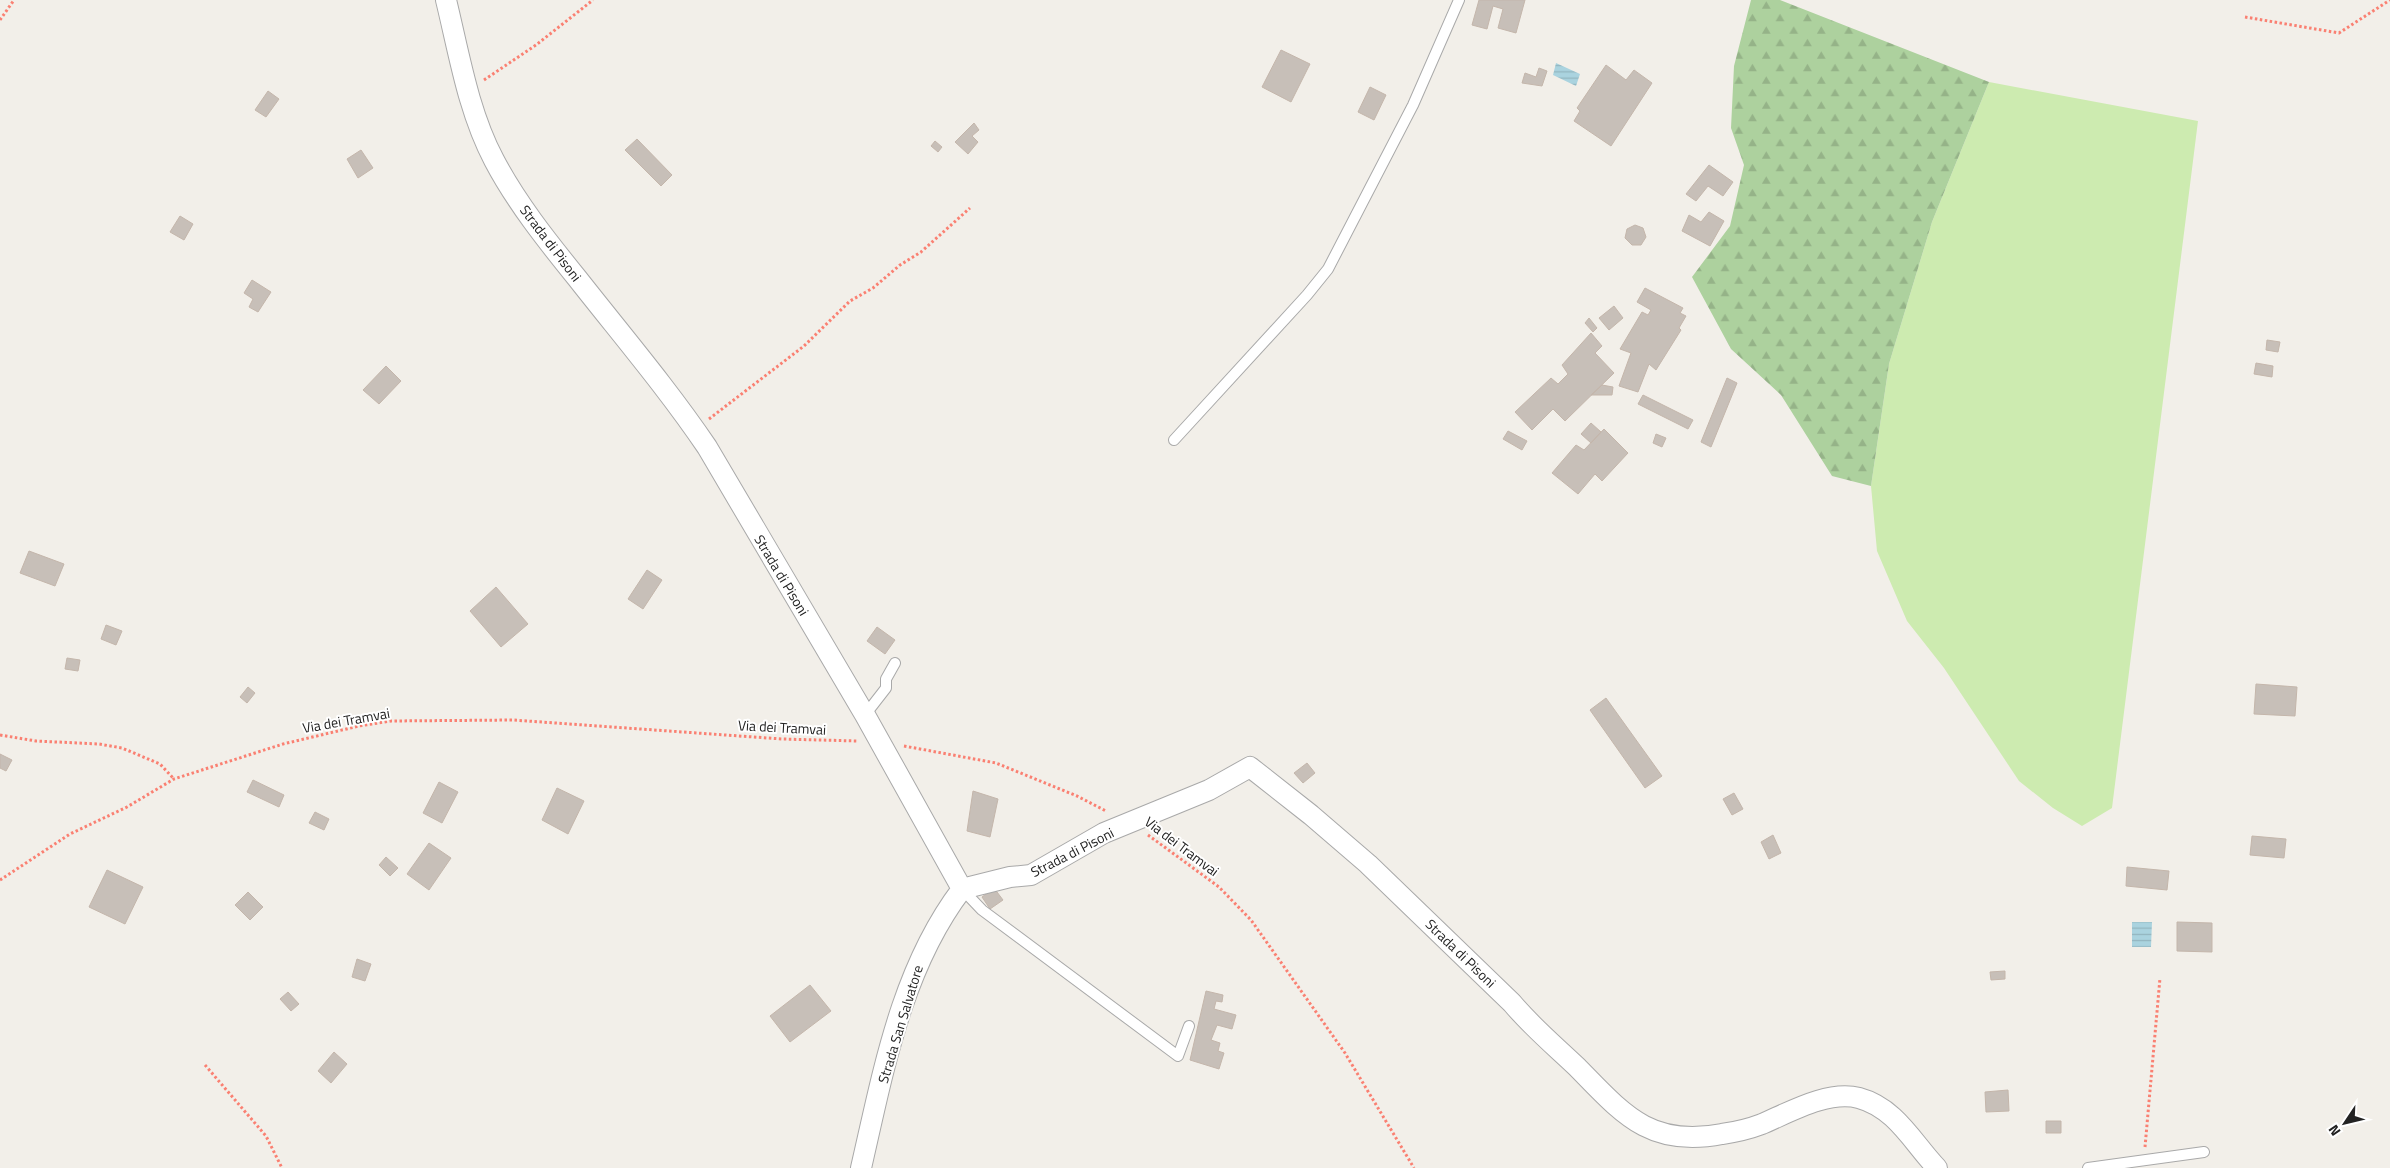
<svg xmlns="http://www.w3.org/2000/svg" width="2390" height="1168" viewBox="0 0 2390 1168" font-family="'Titillium Web',sans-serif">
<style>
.grass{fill:#cdebb0}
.forest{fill:url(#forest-firs)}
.water{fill:url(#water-rules)}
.building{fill:#c7bfb8;stroke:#c4b6ab}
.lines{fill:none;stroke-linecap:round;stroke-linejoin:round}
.service-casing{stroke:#a9a9a9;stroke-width:12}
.minor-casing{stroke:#a9a9a9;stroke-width:22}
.path{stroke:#fa8072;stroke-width:3;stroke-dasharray:2.5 2.5;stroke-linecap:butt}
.service{stroke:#fff;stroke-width:10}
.minor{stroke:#fff;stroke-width:20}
.labels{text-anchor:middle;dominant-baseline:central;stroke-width:4;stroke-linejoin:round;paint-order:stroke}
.street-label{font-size:14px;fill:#222;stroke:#fff}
</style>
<defs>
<pattern id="forest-firs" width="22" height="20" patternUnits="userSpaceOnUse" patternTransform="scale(1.25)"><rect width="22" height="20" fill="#add19e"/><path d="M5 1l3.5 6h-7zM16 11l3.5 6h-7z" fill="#95b388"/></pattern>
<pattern id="water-rules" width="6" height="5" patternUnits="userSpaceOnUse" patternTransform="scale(1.25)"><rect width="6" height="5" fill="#aad3df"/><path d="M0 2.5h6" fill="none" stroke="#92b5bf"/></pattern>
</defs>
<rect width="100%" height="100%" fill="#f2efe9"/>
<path class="grass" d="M1989,82l209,39 -86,687 -30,18 -29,-18 -34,-27 -75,-113 -37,-47 -30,-70 -6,-65 18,-122 43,-142z"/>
<path class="forest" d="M1751,0h29l209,82 -57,140 -43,142 -18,122 -39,-10 -51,-81 -50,-46 -39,-72 38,-51 14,-61 -13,-37 3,-62z"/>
<path class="water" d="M1556,63l24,11 -4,12 -23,-11z
M2132,922h20l-1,25h-19z"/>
<path class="building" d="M1479,0h46l-9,33 -18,-5 5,-19 -10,-3 -6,23 -15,-4z
M1281,50l29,14 -19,38 -29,-15z
M1606,65l20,15 8,-10 18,13 -41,63 -37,-25 6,-10 -3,-3z
M1539,68l8,3 -5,15 -20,-3 3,-10 11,4z
M1370,87l16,8 -12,25 -16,-8z
M268,91l11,8 -13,18 -11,-7z
M974,123l5,7 -7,6 6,6 -10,12 -13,-12z
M637,139l35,36 -11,11 -36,-36z
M935,141l7,6 -4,5 -7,-6z
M361,150l12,18 -15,10 -11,-19z
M1709,165l24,17 -10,14 -15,-10 -12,15 -10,-7z
M1709,212l15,9 -14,25 -28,-15 7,-16 12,7z
M180,216l13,8 -9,16 -14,-8z
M1635,225l8,3 3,9 -5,8h-9l-7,-7 2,-9z
M252,280l19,12 -13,20 -9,-5 4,-8 -9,-6z
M1645,288l38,20 -3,5 6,3 -7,12 2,2 -25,40 -7,-6 -11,28 -19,-6 12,-33 -11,-4 22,-37 6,3 3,-5 -14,-8z
M1614,306l9,12 -14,12 -10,-12z
M1589,318l8,10 -4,4 -8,-9z
M1591,333l11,13 -7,7 19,20 -49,48 -12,-12 -21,21 -17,-18 36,-34 7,6 10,-10 -6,-9z
M2267,340l13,2 -2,10 -12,-2z
M2256,363l17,3 -1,11 -18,-3z
M386,366l15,15 -22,23 -16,-14z
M1727,378l10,5 -26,64 -10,-5z
M1602,385l11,2 -1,8h-21z
M1643,395l50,25 -5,9 -50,-25z
M1591,423l10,9 -10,11 -10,-9z
M1604,429l24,24 -26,28 -7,-7 -17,20 -26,-21 24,-28 8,5z
M1508,431l19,10 -5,9 -19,-11z
M1656,434l10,4 -4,9 -9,-4z
M29,551l35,13 -9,22 -35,-13z
M647,570l15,10 -19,29 -15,-10z
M496,587l32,37 -27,23 -31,-36z
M106,625l16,6 -6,14 -15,-6z
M877,627l18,13 -10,14 -18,-13z
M67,658l13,2 -2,11 -13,-2z
M2256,684l41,3 -2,29 -41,-2z
M248,687l7,6 -8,10 -7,-6z
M1606,698l56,78 -17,12 -55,-78z
M0,754l12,6 -6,11 -6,-3z
M1307,763l8,10 -12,10 -9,-10z
M253,780l31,15 -5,12 -32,-15z
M439,782l19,10 -16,31 -19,-10z
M557,788l27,13 -16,33 -26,-14z
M973,791l25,8 -8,38 -23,-6z
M1734,793l9,16 -11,6 -9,-16z
M315,812l14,7 -5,11 -15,-7z
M1773,835l8,18 -12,6 -8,-17z
M2252,836l34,3 -2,19 -34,-3z
M429,843l22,15 -22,32 -22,-16z
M386,857l12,11 -8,8 -11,-11z
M2127,867l42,4 -2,19 -41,-4z
M107,870l36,17 -18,37 -36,-17z
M994,888l9,12 -13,9 -8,-12z
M248,892l15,15 -13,13 -15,-15z
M2177,922l35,1v29l-35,-1z
M357,959l14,5 -6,17 -13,-4z
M2005,971v8l-14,1 -1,-8z
M810,985l21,26 -41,31 -20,-26z
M1206,991l17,4 -1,7 -6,-1 -2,8 22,6 -4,14 -15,-4 -6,15 9,3 -2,8 6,2 -5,16 -29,-9z
M288,992l11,12 -8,7 -11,-12z
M334,1052l13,12 -16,19 -13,-12z
M2008,1090l1,21 -23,1 -1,-20z
M2046,1121h15v12h-15z"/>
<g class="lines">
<defs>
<path id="service" d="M1174,440l133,-145 21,-26 85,-164 46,-105
M865,715l21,-27v-9l9,-16
M962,889l20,21 196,146 11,-30
M2088,1168l116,-16"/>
<path id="minor" d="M446,0c13,53 22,111 48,160 22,42 53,81 83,118 44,56 90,110 130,169l158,268 97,174
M962,889l48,-12 21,-2 73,-42 105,-43 41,-23 61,48 57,49 144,139c20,24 43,43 65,64 46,47 73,81 145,67 14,-2 27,-5 40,-10 28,-12 66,-34 97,-26 37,10 54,45 78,70
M861,1168c22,-95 40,-199 101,-279"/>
</defs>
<use href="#service" class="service-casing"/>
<use href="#minor" class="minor-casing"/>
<path class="path" d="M2245,17l94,16 51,-33
M0,20l14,-20
M484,80l52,-35 57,-45
M709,419l95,-73 46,-45 23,-13 27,-23 21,-13 49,-44
M0,735l36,6 63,3 23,4 38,16 14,15
M904,746l92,17 81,33 29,15
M1148,835l71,52 32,33 94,133 69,115
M0,880l70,-46 57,-27 47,-28 109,-35 76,-18 32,-5 122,-1 269,19 76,2
M205,1065l61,71 16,32
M2145,1147l15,-169"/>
<use href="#service" class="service"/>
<use href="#minor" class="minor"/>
</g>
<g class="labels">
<g class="street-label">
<text transform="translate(551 243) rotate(53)">Strada di Pisoni</text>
<text transform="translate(782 575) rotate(59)">Strada di Pisoni</text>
<text transform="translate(346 720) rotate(-10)">Via dei Tramvai</text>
<text transform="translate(782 727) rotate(3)">Via dei Tramvai</text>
<text transform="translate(1182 846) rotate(37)">Via dei Tramvai</text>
<text transform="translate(1072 852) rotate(-27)">Strada di Pisoni</text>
<text transform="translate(1461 953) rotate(44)">Strada di Pisoni</text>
<text transform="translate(900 1024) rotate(-73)">Strada San Salvatore</text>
</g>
</g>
<g transform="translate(2345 1123) rotate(235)" stroke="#ffffff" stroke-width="4" paint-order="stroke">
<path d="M0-4L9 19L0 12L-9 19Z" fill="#222222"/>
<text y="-8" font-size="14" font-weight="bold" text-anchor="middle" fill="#222222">N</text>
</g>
</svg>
